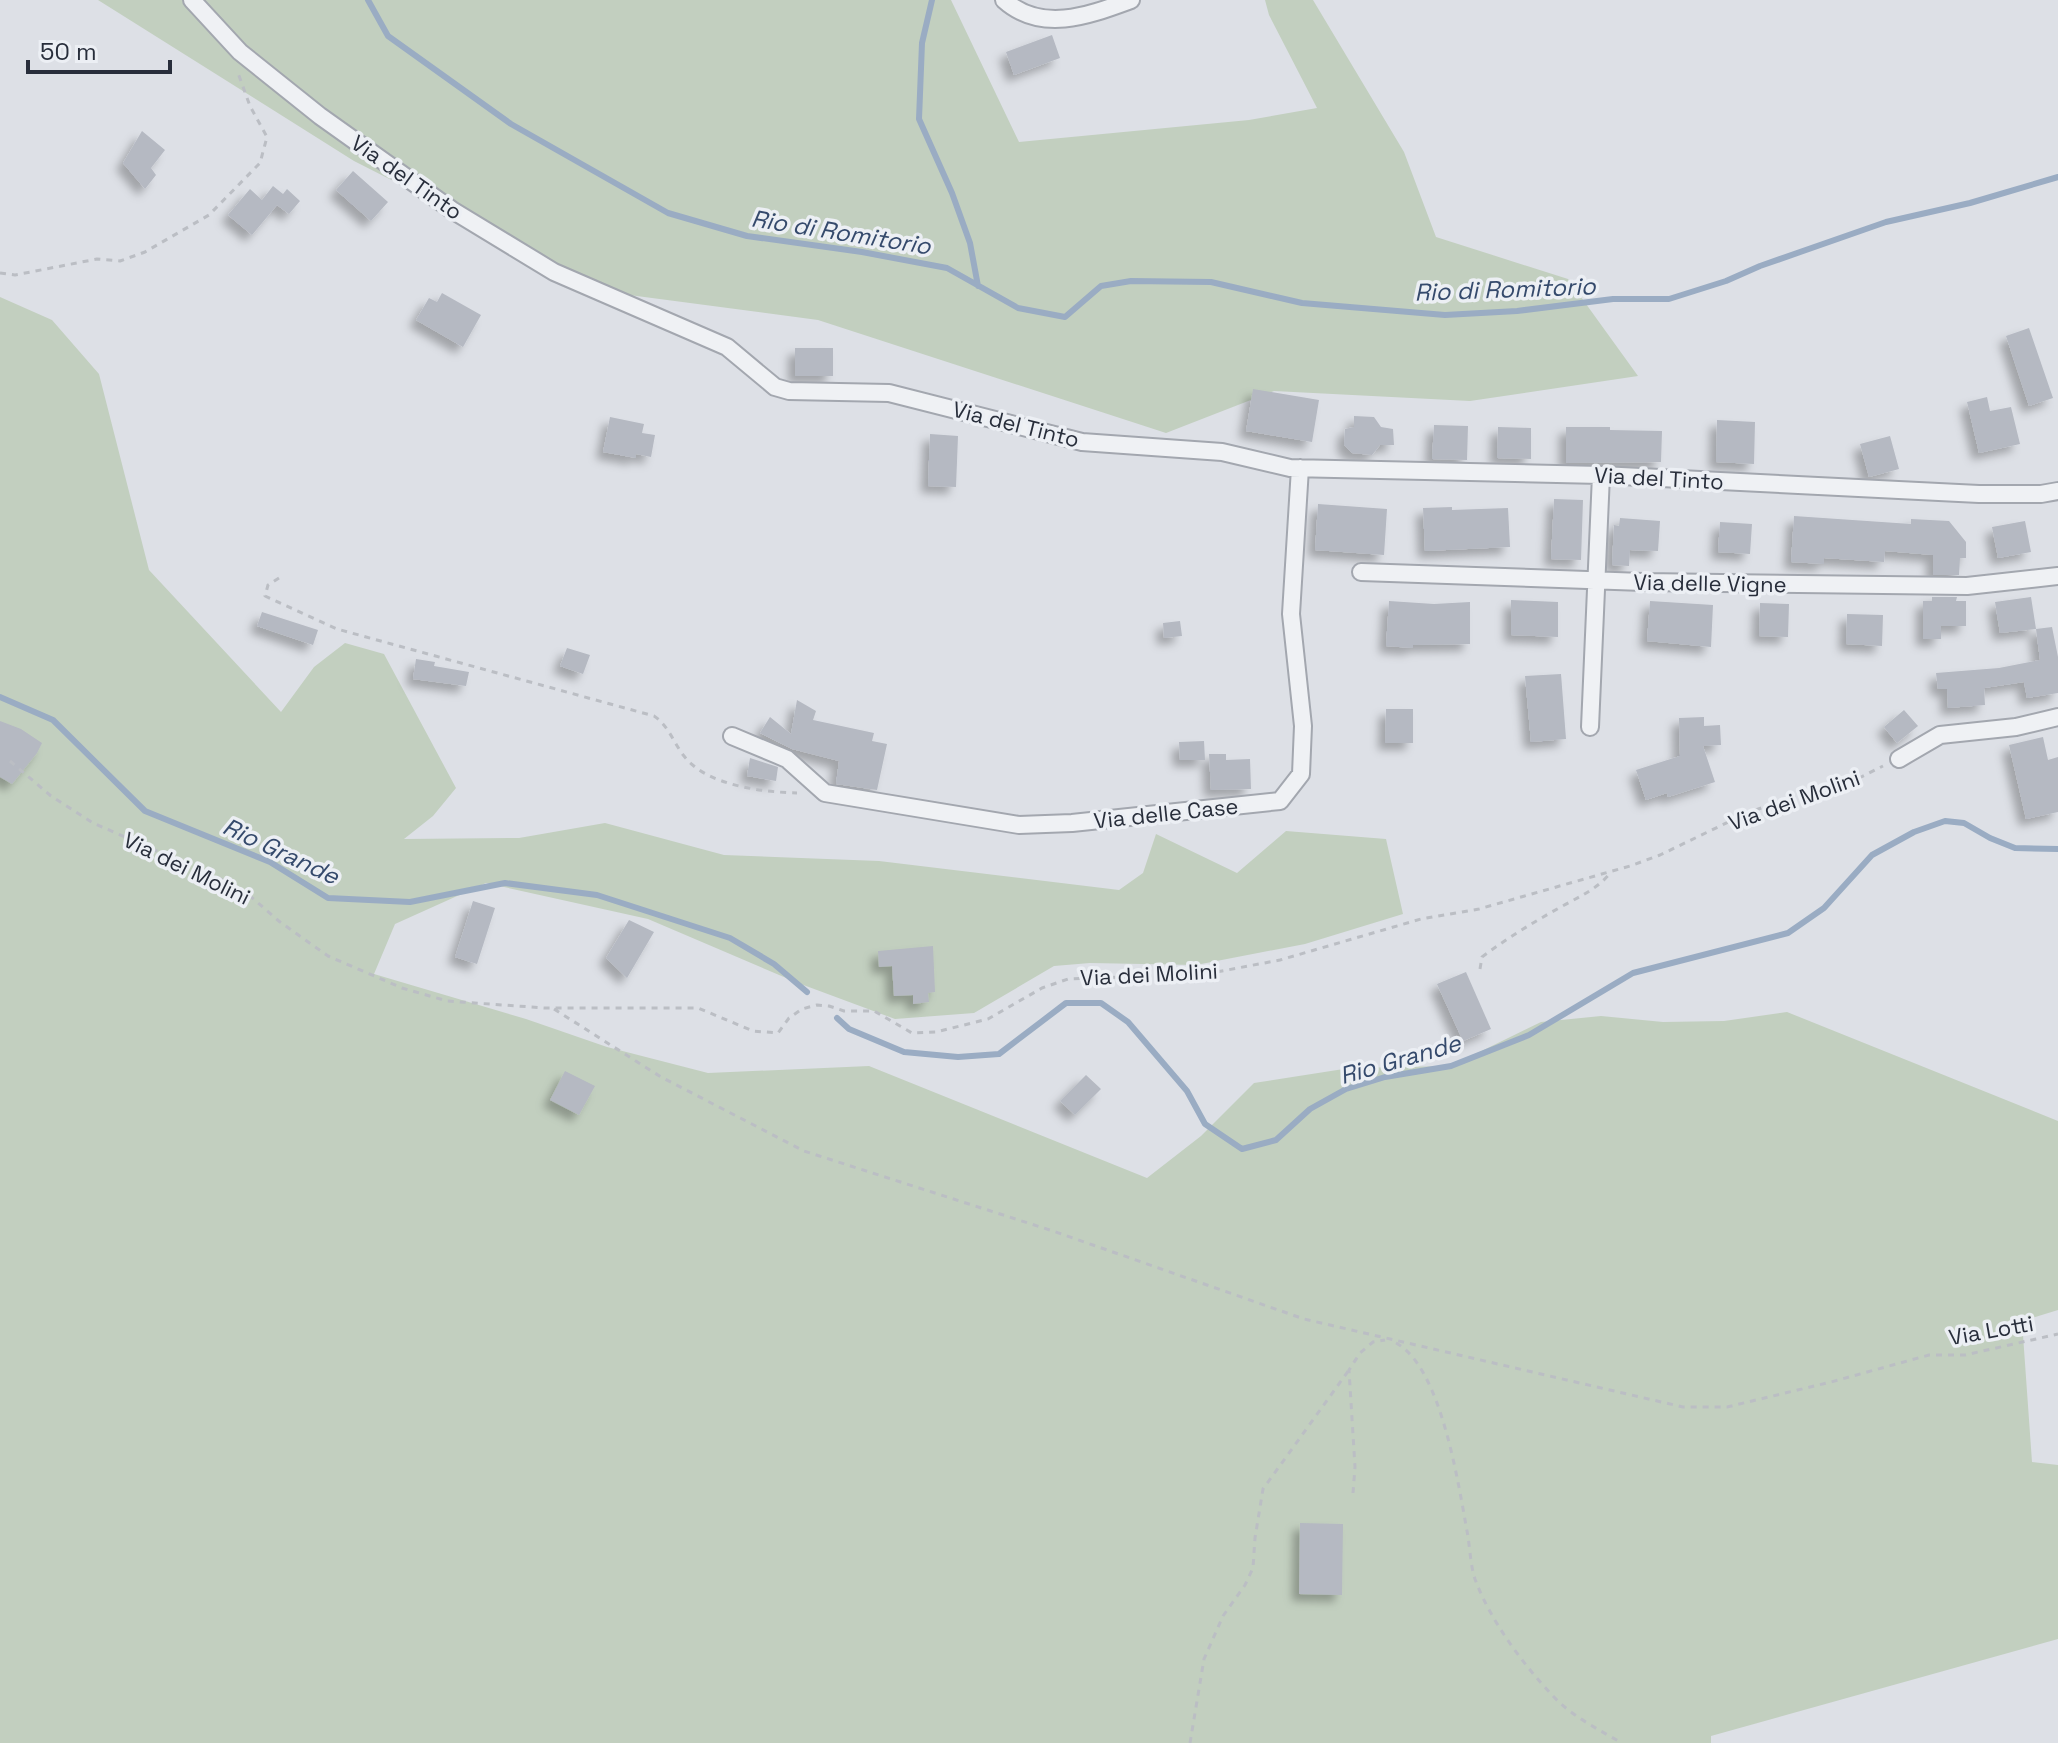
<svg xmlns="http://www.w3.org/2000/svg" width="2058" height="1743" viewBox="0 0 2058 1743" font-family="'Space Grotesk',sans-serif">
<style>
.green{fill:#c2cfbf}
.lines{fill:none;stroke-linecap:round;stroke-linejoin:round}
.stream{stroke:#9aacc3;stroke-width:6}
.building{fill:#b5b9c2;filter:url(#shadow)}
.minor-casing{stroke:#a3a7af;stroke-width:20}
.path{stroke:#bbbec4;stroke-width:3;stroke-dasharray:6 6;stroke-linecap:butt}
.minor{stroke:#eff1f4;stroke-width:16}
.labels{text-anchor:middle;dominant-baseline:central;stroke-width:7;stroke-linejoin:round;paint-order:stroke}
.street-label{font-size:22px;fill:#282e3b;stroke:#eceff4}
.water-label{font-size:24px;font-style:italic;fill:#354a6c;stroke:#eceff4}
</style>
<defs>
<filter id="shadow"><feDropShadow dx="-7" dy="7" stdDeviation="4" flood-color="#0004"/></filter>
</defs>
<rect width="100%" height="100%" fill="#dde0e6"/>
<path class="green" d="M98,0h853l68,142 230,-22 68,-12 -48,-93 -4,-15h48l91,152 32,85 132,42 70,97 -168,25 -196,-10 -108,42 -348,-113 -204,-27 -260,-132z
M0,297l52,23 47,54 50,196 132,142 33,-45 31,-24 39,11 72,134 -23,28 -29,23 115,-1 86,-15 119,32 155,6 240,29 24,-17 13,-39 81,39 49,-42 100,8 17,75 -98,30 -109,21 -106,-2 -36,3 -80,47 -79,6 -97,-36 -150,-64 -162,-36 -91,41 -21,50 152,45 81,28 101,26 161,-7 278,112 54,-42 53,-53 96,-15 101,-2 90,-44 60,-6 62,6 61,-1 63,-9 271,109v189l-36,11 10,141 26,3v174l-347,97v7h-1711z"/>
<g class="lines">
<path class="stream" d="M368,0l20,36 123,88 157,89 79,23 115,16 85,16 71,40 47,9 36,-31 30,-5 80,1 91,21 143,12 72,-4 96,-12h56l57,-18 34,-15 126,-44 84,-19 88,-26
M932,0l-10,43 -3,76 33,74 18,50 8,43
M0,697l53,23 92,91 125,51 58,36 82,4 95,-19 92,12 133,43 44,26 33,28
M837,1018l12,11 55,23 54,5 41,-3 67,-51h35l27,19 59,69 18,33 37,25 34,-9 34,-31 36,-20 39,-12 66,-11 78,-31 104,-62 155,-40 36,-25 48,-53 42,-23 31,-11 19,2 26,15 25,10 43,1"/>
</g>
<path class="building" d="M1052,35l8,23 -46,17 -8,-23z
M142,131l23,19 -14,18 5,7 -11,14 -22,-26z
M353,171l35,31 -17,19 -35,-31z
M273,186l10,8 4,-5 13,12 -11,13 -12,-9 -25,30 -24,-20 22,-26 12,11z
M442,293l39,22 -18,32 -47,-27 13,-22 8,4z
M2029,328l24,70 -24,8 -23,-70z
M795,348h38v28h-38z
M1253,389l66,11 -7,42 -66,-11z
M1987,397l3,14 21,-4 9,37 -41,9 -12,-51z
M1354,416l20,1 7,10 12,2 1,16h-14l-8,10 -20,-2 -8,-8 1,-16 9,-2z
M610,417l34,7 -2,9 13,2 -4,22 -15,-3v4l-33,-6z
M1717,420l38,2 -1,42 -38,-2z
M1434,425l34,1 -1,34 -35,-1z
M1498,427l33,1v31l-34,-1z
M1566,427h44v3l52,1 -1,31 -95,1z
M930,434l28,2 -2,51 -28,-1z
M1890,436l9,33 -30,8 -9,-33z
M1554,499l29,1 -2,60 -30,-1z
M1318,504l69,5 -3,46 -69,-5z
M1452,507v3l56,-2 2,39 -85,4 -2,-43z
M1794,516l117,8v-5l38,2 17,21v16h-6l-1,17h-26v-20l-48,-4 -1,11 -60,-4v6l-33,-2z
M1620,518l40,3 -2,30 -28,-1 -1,16 -17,-1 2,-40 5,1z
M2025,521l6,31 -33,6 -6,-31z
M1720,522l32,2 -2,30 -32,-2z
M1932,597h25l-1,4h10v25h-25v13h-18v-38h9z
M2031,597l5,32 -36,4 -5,-31z
M1511,600l47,2v35l-47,-2z
M1389,601l45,3 36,-2v42l-57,1v3l-27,-2z
M1650,601l63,4 -2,42 -64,-6z
M1760,603l29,1 -1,33 -29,-1z
M262,612l56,18 -5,15 -56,-19z
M1847,614l36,1 -1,31 -36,-2z
M1180,621l2,15 -18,2 -1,-15z
M2052,627l6,30v36l-31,5 -3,-16 -40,6 1,17 -37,3 -1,-19h-9l-2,-16 63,-5 41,-8 -4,-31z
M567,648l23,7 -7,19 -23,-8z
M416,659l19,3 -1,4 35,6 -3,14 -53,-7z
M1561,674l5,65 -35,3 -6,-66z
M797,700l19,11 -3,9 61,13 -2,8 15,3 -10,46 -41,-6 3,-23 -47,-12 -32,-16 10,-16 21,17z
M1386,709h27v34h-28z
M1904,710l14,16 -21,17 -13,-16z
M1704,717v9l16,-1 1,20 -18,1 12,36 -47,15 -1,-4 -21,7 -10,-30 44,-14 -1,-38z
M0,721l21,8 21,14 -5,10 -25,31 -12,-7z
M2043,737l5,23 10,-3v55l-32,7 -17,-74z
M1204,741l1,19h-25l-1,-18z
M1209,754h17v6l24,-1 1,30 -40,1z
M750,758l28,9 -2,14 -29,-5z
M473,901l22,7 -18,56 -22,-7z
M629,920l25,12 -27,46 -21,-20z
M933,946l2,46 -7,1 1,9 -16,2v-9l-19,1 -2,-30 -13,1 -1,-16z
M1466,972l25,57 -28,12 -26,-57z
M565,1071l30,15 -16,29 -29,-15z
M1086,1075l15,14 -26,26 -15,-14z
M1300,1523l43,1 -1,71 -43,-1z"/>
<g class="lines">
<defs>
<path id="minor" d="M192,0l48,52 80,64 132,94 102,62 173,75 48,40 14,4 100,2 193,49 140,10 68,16 311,7 378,19h62l17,-3
M1004,0c38,34 86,15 127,0
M1361,572l282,10 324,4 91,-10
M1590,727l11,-252
M732,736l55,23 38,34 194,32 53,-2 208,-22 21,-27 2,-48 -12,-112 9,-146
M1899,759l41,-24 76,-8 42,-10"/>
</defs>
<use href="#minor" class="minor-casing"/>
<path class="path" d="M0,273l15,2 82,-16 23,2 25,-9 64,-37 51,-52 7,-26 -17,-31 -12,-33
M279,578l-11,7 -3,11 72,33 317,87c15,10 19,26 30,40 23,30 79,36 113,37
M10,761l41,35 42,27 130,57 26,15 31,27 48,34 74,32 45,13 98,7h153l55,23 25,2 11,-15 13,-9 15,-4 12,1 15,5h30l38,22 24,-1 52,-13 54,-31 26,-9 138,-5 74,-14 141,-41 58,-10 151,-43 30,-11 87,-42 57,-20 47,-11 32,-16
M1480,969l2,-12c24,-18 50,-34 77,-49 19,-11 38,-18 52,-36
M554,1009l107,68 143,74 249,80 251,88 379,88h44l104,-25 98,-27h36l93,-21
M1396,1343c45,24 62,139 71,188 3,15 3,33 8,48 15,41 47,84 77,116 18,20 47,35 70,48
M1353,1493l2,-26 -6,-97 11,-17 13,-11 12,-2
M1190,1743l14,-84 19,-43 22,-31 8,-17 2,-30 8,-49 86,-119"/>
<use href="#minor" class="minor"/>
</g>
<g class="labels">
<g class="street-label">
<text transform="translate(407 177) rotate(35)">Via del Tinto</text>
<text transform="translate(1016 424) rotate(14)">Via del Tinto</text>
<text transform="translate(1659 478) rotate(3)">Via del Tinto</text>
<text transform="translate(1710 583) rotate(1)">Via delle Vigne</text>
<text transform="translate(1794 800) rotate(-20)">Via dei Molini</text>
<text transform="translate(1166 813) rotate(-6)">Via delle Case</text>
<text transform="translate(187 868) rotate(26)">Via dei Molini</text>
<text transform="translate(1149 974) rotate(-3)">Via dei Molini</text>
<text transform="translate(1991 1330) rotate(-10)">Via Lotti</text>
</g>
<g class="water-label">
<text transform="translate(841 232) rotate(9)">Rio di Romitorio</text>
<text transform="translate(1505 289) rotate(-2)">Rio di Romitorio</text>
<text transform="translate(281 851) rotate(25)">Rio Grande</text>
<text transform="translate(1400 1059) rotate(-16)">Rio Grande</text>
</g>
</g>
<path d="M28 60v12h142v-12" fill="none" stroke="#282e3b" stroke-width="4"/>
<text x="40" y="60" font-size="24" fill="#282e3b" stroke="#eceff4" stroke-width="6" paint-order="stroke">50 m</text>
</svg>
